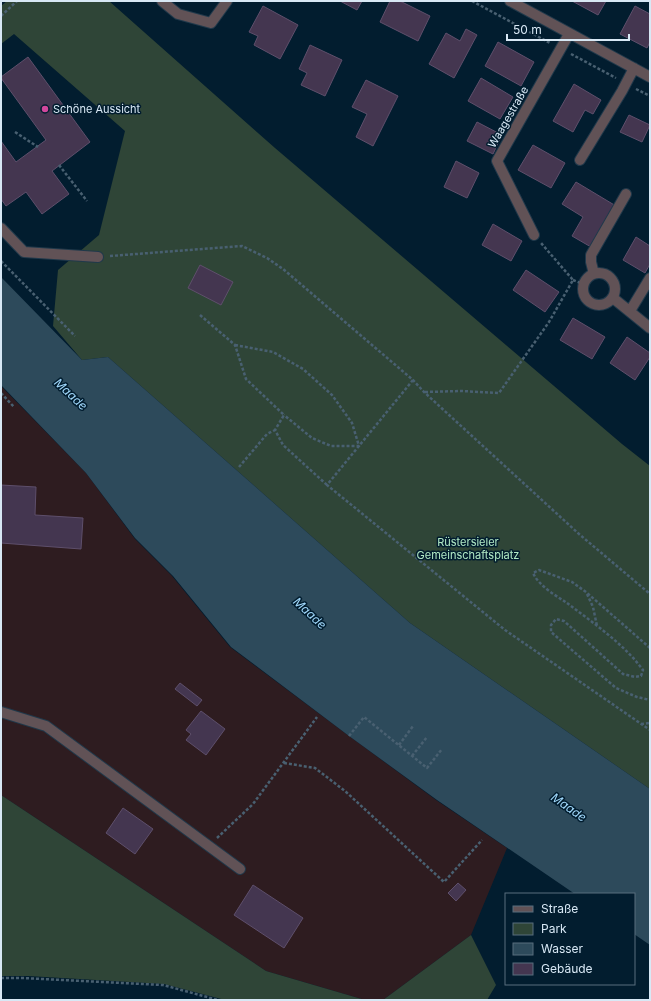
<svg xmlns="http://www.w3.org/2000/svg" width="651" height="1001" viewBox="0 0 651 1001" font-family="Inter,sans-serif">
<style>
.industrial{fill:#2e1c20}
.green{fill:#2f4537}
.water{fill:#2d4a5b}
.building{fill:#443650;stroke:#5e4f6b}
.lines{fill:none;stroke-linecap:round;stroke-linejoin:round}
.minor-casing{stroke:#20394b;stroke-width:12}
.path{stroke:#496071;stroke-width:2.5;stroke-dasharray:3 2;stroke-linecap:butt}
.minor{stroke:#615256;stroke-width:10}
.hotel-dot{fill:#d1479c;stroke:#021d2f;stroke-width:1.5}
.labels{text-anchor:middle;dominant-baseline:central;stroke-width:3;stroke-linejoin:round;paint-order:stroke}
.poi-label{font-size:11px;fill:#d8e8f5;stroke:#021d2f;text-anchor:start}
.street-label{font-size:11px;fill:#d8e8f5;stroke:#021d2f}
.park-label{font-size:11px;fill:#b1e9c5;stroke:#021d2f}
.water-label{font-size:12px;font-style:italic;fill:#a0d7fa;stroke:#021d2f}
</style>
<rect width="100%" height="100%" fill="#021d2f"/>
<path class="industrial" d="M1,386l85,87 49,66 37,37 58,71 119,89 87,64 71,48 -36,87 -88,65h-18l-99,-29 -265,-176z"/>
<path class="green" d="M7,1h102l166,147 347,296 28,22v323l-240,-166 -302,-266 -26,3 -29,-34 5,-56 41,-35 26,-104 -111,-97 -13,10v-38z
M1,795l265,176 99,29h-140l-61,-16 -136,-8h-27z
M471,935l25,50 -9,15h-104z"/>
<path class="water" d="M1,277l81,83 26,-3 302,266 240,166v156l-16,-11v-40h-59l-138,-94 -88,-64 -118,-89 -58,-71 -38,-38 -49,-65 -85,-88z"/>
<path class="building" d="M340,1h22l-5,9z
M390,1h10l30,15 -12,25 -38,-19z
M572,1h34l-8,14z
M263,6l35,19 -18,34 -26,-14 4,-9 -9,-4z
M635,6l15,8v28l-3,6 -27,-14z
M466,29l11,6 -23,43 -25,-14 17,-31 14,8z
M498,42l36,20 -13,24 -36,-20z
M310,45l32,15 -17,36 -24,-11 6,-12 -8,-4z
M28,57l62,85 -38,29 17,23 -27,20 -16,-22 -20,14 -5,-7v-58l15,21 30,-22 -45,-62v-1z
M481,78l32,19 -13,22 -32,-18z
M366,80l32,16 -25,50 -17,-9 11,-23 -15,-7z
M574,84l27,16 -8,14 -8,-4 -12,22 -20,-11z
M629,115l21,10 -8,17 -22,-10z
M477,122l25,13 -9,19 -26,-13z
M533,145l32,18 -14,25 -33,-18z
M456,161l23,12 -12,25 -23,-11z
M576,182l40,24 -25,41 -19,-11 11,-19 -21,-13z
M493,224l29,17 -11,20 -29,-16z
M636,237l14,9v18l-5,9 -22,-13z
M200,265l33,17 -12,23 -33,-17z
M526,270l33,22 -14,20 -32,-22z
M573,318l32,19 -13,22 -32,-19z
M627,337l23,16v4l-15,23 -25,-17z
M1,485l35,2 -1,28 48,3 -2,31 -80,-6z
M180,683l22,17 -5,6 -22,-17z
M201,711l24,18 -19,26 -20,-15 5,-6 -5,-4z
M123,808l30,21 -18,25 -29,-21z
M458,883l8,7 -10,11 -8,-8z
M253,885l50,33 -19,30 -50,-33z"/>
<g class="lines">
<defs>
<path id="minor" d="M162,1l16,13 33,9 16,-22
M510,1l140,76
M580,160l42,-69 12,-23
M1,228l23,24 74,5
M534,235l-37,-74 72,-127
M583 289a16 16 0 1 1 32 0a16 16 0 1 1-32 0Z
M594,274l-3,-12v-7l35,-61
M613,298l37,30
M630,311l20,-33
M1,712l45,14 194,143"/>
</defs>
<use href="#minor" class="minor-casing"/>
<path class="path" d="M472,1l78,42
M1,16l16,-15
M571,54l45,24
M636,89l14,7
M15,132l23,15
M59,165l28,36
M110,256l132,-10 25,12 16,11 130,111 11,12 155,142 71,60
M1,261l74,75
M573,280l10,4
M200,315l35,30 11,34 38,36 -9,15 8,15 44,40
M235,345l38,7 30,17 29,26 20,28 7,23h-28l-19,-8 -28,-23
M413,380l-86,105 178,145 145,100
M425,392l36,-1 38,2 50,-71 24,-42 -32,-37
M1,393l13,14
M239,467l28,-33 8,-4
M587,594l6,13 4,19
M650,648l-64,-56 -14,-10 -33,-12 -6,3c6,13 22,22 34,30 26,20 56,40 76,67l-2,6 -6,1 -12,-3 -59,-53 -8,-2 -5,6v7l65,56 21,9 13,3
M641,724l9,-1
M349,736l15,-19 63,51 15,-19
M399,745l14,-19
M412,756l15,-19
M284,763l31,5 30,23 99,91 38,-42
M217,838l36,-34 64,-87
M1,978h21l141,7 55,15"/>
<use href="#minor" class="minor"/>
</g>
<circle class="hotel-dot" cx="45" cy="109" r="4"/>
<g class="labels">
<g class="poi-label">
<text x="53" y="109">Schöne Aussicht</text>
</g>
<g class="street-label">
<text transform="translate(508 117) rotate(-60)">Waagestraße</text>
</g>
<g class="park-label">
<text x="468" y="542">Rüstersieler<tspan x="468" dy="13">Gemeinschaftsplatz</tspan></text>
</g>
<g class="water-label">
<text transform="translate(71 394) rotate(43)">Maade</text>
<text transform="translate(310 613) rotate(43)">Maade</text>
<text transform="translate(569 807) rotate(35)">Maade</text>
</g>
</g>
<rect width="651" height="1001" fill="none" stroke="#d8e8f5" stroke-width="4"/>
<rect x="505" y="893" width="130" height="92" fill="#021d2f" stroke="#586e7e"/>
<rect x="513" y="906" width="20" height="6" fill="#615256" stroke="#586e7e"/>
<text x="541" y="913" font-size="12" fill="#d8e8f5">Straße</text>
<rect x="513" y="923" width="20" height="12" fill="#2f4537" stroke="#586e7e"/>
<text x="541" y="933" font-size="12" fill="#d8e8f5">Park</text>
<rect x="513" y="943" width="20" height="12" fill="#2d4a5b" stroke="#586e7e"/>
<text x="541" y="953" font-size="12" fill="#d8e8f5">Wasser</text>
<rect x="513" y="963" width="20" height="12" fill="#443650" stroke="#586e7e"/>
<text x="541" y="973" font-size="12" fill="#d8e8f5">Gebäude</text>
<path d="M507 34v6h122v-6" fill="none" stroke="#d8e8f5" stroke-width="2"/>
<text x="513" y="34" font-size="12" fill="#d8e8f5" stroke="#021d2f" stroke-width="3" paint-order="stroke">50 m</text>
</svg>
